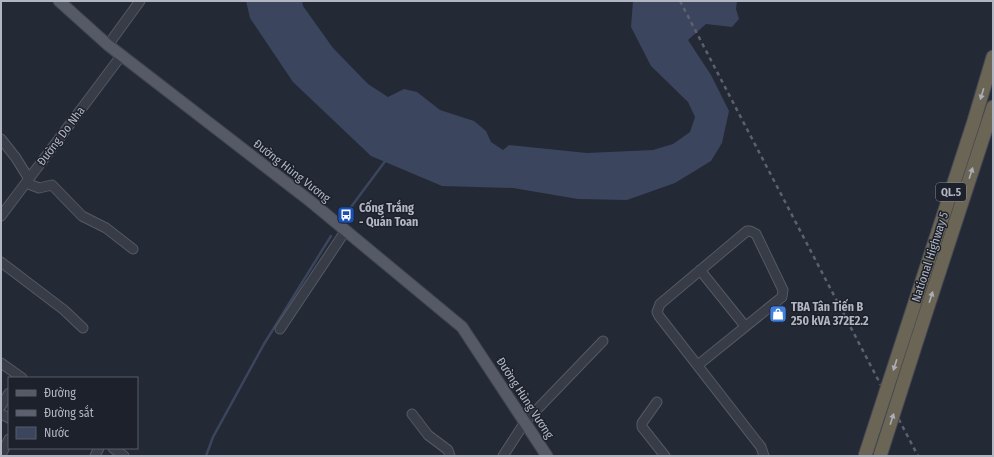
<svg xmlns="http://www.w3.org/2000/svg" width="994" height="457" viewBox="0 0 994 457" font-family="'Fira Sans Condensed',sans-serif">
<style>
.water{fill:#3b455d}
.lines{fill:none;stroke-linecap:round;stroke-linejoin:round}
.stream{stroke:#3b455d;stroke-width:2.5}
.minor-casing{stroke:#555964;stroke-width:11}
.major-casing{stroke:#404550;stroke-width:13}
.highway-casing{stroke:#424651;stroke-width:15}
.minor{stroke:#373c47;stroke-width:9}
.major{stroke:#555a66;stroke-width:11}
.highway{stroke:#6b6555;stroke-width:13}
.rail{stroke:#5c616f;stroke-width:2.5;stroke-dasharray:4 4;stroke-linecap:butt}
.highway-bridge-casing{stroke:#424651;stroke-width:15;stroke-linecap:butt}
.highway-bridge{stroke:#6b6555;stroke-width:13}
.oneway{fill:#abaeb8}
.labels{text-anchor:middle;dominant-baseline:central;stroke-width:3;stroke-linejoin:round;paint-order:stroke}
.shield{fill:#1c212b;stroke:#858995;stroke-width:1}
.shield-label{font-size:11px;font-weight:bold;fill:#b2b6c3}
.street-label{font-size:12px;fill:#b2b6c3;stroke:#1c212b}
.poi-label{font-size:12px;font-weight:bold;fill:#b2b6c3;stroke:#1c212b;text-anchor:start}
</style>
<rect width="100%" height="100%" fill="#242936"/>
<path class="water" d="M246,1h56l1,5 30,42 35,36 20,13 16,-8 13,3 23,18 34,11 12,10 5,11 12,8 6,-5 78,8 66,-3 20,-6 17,-12 5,-15 -7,-15 -37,-36 -20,-39 2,-26h104l-1,8 3,10 -7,8 -26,-3 -18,16 23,35 18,36 -7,32 -11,18 -36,22 -48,17 -49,-1 -65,-11 -71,-2 -71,-30 -78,-74 -43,-64z"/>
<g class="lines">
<path class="stream" d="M348,211l38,-51
M206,456l7,-19 51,-93 67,-108"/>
<defs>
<path id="minor" d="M108,45l32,-44
M1,139l15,19 13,21
M26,183l13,5 13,-3 30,31 24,12 27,21
M1,216l120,-160
M1,262l63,48 19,18
M700,270l45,56
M280,329l66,-99
M1,363l21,15
M698,365l84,-68 1,-7 -27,-56 -6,-3h-3l-87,73 -3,8 2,4 102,131 3,9
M657,402l-15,21v4l23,29
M1,406l8,-13
M1,414l8,4
M412,414l16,21 20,15 2,6
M113,448l11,8
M1,455l8,-16
M95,456l4,-8
M503,456l22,-34 78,-81"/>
<path id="major" d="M59,1l49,44 202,156 152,126 85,129"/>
<path id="highway" d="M907,327l67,-206 19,-64
M919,334l74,-227"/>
</defs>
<use href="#minor" class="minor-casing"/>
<use href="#major" class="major-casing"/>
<use href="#highway" class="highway-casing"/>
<use href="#minor" class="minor"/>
<use href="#major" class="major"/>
<use href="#highway" class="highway"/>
<path class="rail" d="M680,1l238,455"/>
<defs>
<path id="highway-bridge" d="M865,456l42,-129
M880,456l39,-122"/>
</defs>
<use href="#highway-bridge" class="highway-bridge-casing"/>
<use href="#highway-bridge" class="highway-bridge"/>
</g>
<defs><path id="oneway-solid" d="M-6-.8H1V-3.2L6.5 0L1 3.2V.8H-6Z"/></defs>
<g class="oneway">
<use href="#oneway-solid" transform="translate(982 94) rotate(107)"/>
<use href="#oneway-solid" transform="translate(971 173) rotate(-72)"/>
<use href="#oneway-solid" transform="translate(931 297) rotate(-72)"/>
<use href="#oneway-solid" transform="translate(895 365) rotate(108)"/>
<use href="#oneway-solid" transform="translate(892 419) rotate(-72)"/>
</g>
<defs>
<symbol id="bus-square" viewBox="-11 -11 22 22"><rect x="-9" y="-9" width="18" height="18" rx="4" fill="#1a4fb4" stroke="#1c212b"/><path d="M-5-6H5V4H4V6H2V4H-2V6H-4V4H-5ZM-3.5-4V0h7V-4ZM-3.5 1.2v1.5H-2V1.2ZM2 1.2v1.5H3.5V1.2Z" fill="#fff"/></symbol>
<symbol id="shop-square" viewBox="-11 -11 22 22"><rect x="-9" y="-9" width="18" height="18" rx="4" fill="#3f7fe0" stroke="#1c212b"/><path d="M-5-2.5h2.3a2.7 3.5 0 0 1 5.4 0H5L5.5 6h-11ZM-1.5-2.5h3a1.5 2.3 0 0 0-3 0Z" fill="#fff"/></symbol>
</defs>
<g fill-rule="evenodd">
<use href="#bus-square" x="336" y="205" width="20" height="20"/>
<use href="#shop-square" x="768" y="304" width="20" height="20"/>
</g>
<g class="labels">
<rect class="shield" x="936" y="183" width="30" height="18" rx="3"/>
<g class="shield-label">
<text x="951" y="192">QL.5</text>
</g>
<g class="street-label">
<text transform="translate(61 136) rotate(-53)">Đường Do Nha</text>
<text transform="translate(292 171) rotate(38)">Đường Hùng Vương</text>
<text transform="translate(930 257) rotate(-72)">National Highway 5</text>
<text transform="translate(525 398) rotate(57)">Đường Hùng Vương</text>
</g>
<g class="poi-label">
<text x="359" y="208">Cống Trắng<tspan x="359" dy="14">- Quán Toan</tspan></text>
<text x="791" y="307">TBA Tân Tiến B<tspan x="791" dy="14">250 kVA 372E2.2</tspan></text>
</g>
</g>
<rect width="994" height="457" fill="none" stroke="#b2b6c3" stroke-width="4"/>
<rect x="8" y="377" width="130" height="72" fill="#1c212b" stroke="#585d68"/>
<rect x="16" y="390" width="20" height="6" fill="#555a66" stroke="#585d68"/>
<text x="44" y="397" font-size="12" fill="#b2b6c3">Đường</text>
<rect x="16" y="410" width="20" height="6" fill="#5c616f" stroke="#585d68"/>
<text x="44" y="417" font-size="12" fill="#b2b6c3">Đường sắt</text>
<rect x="16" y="427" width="20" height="12" fill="#3b455d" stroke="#585d68"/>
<text x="44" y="437" font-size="12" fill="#b2b6c3">Nước</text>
</svg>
